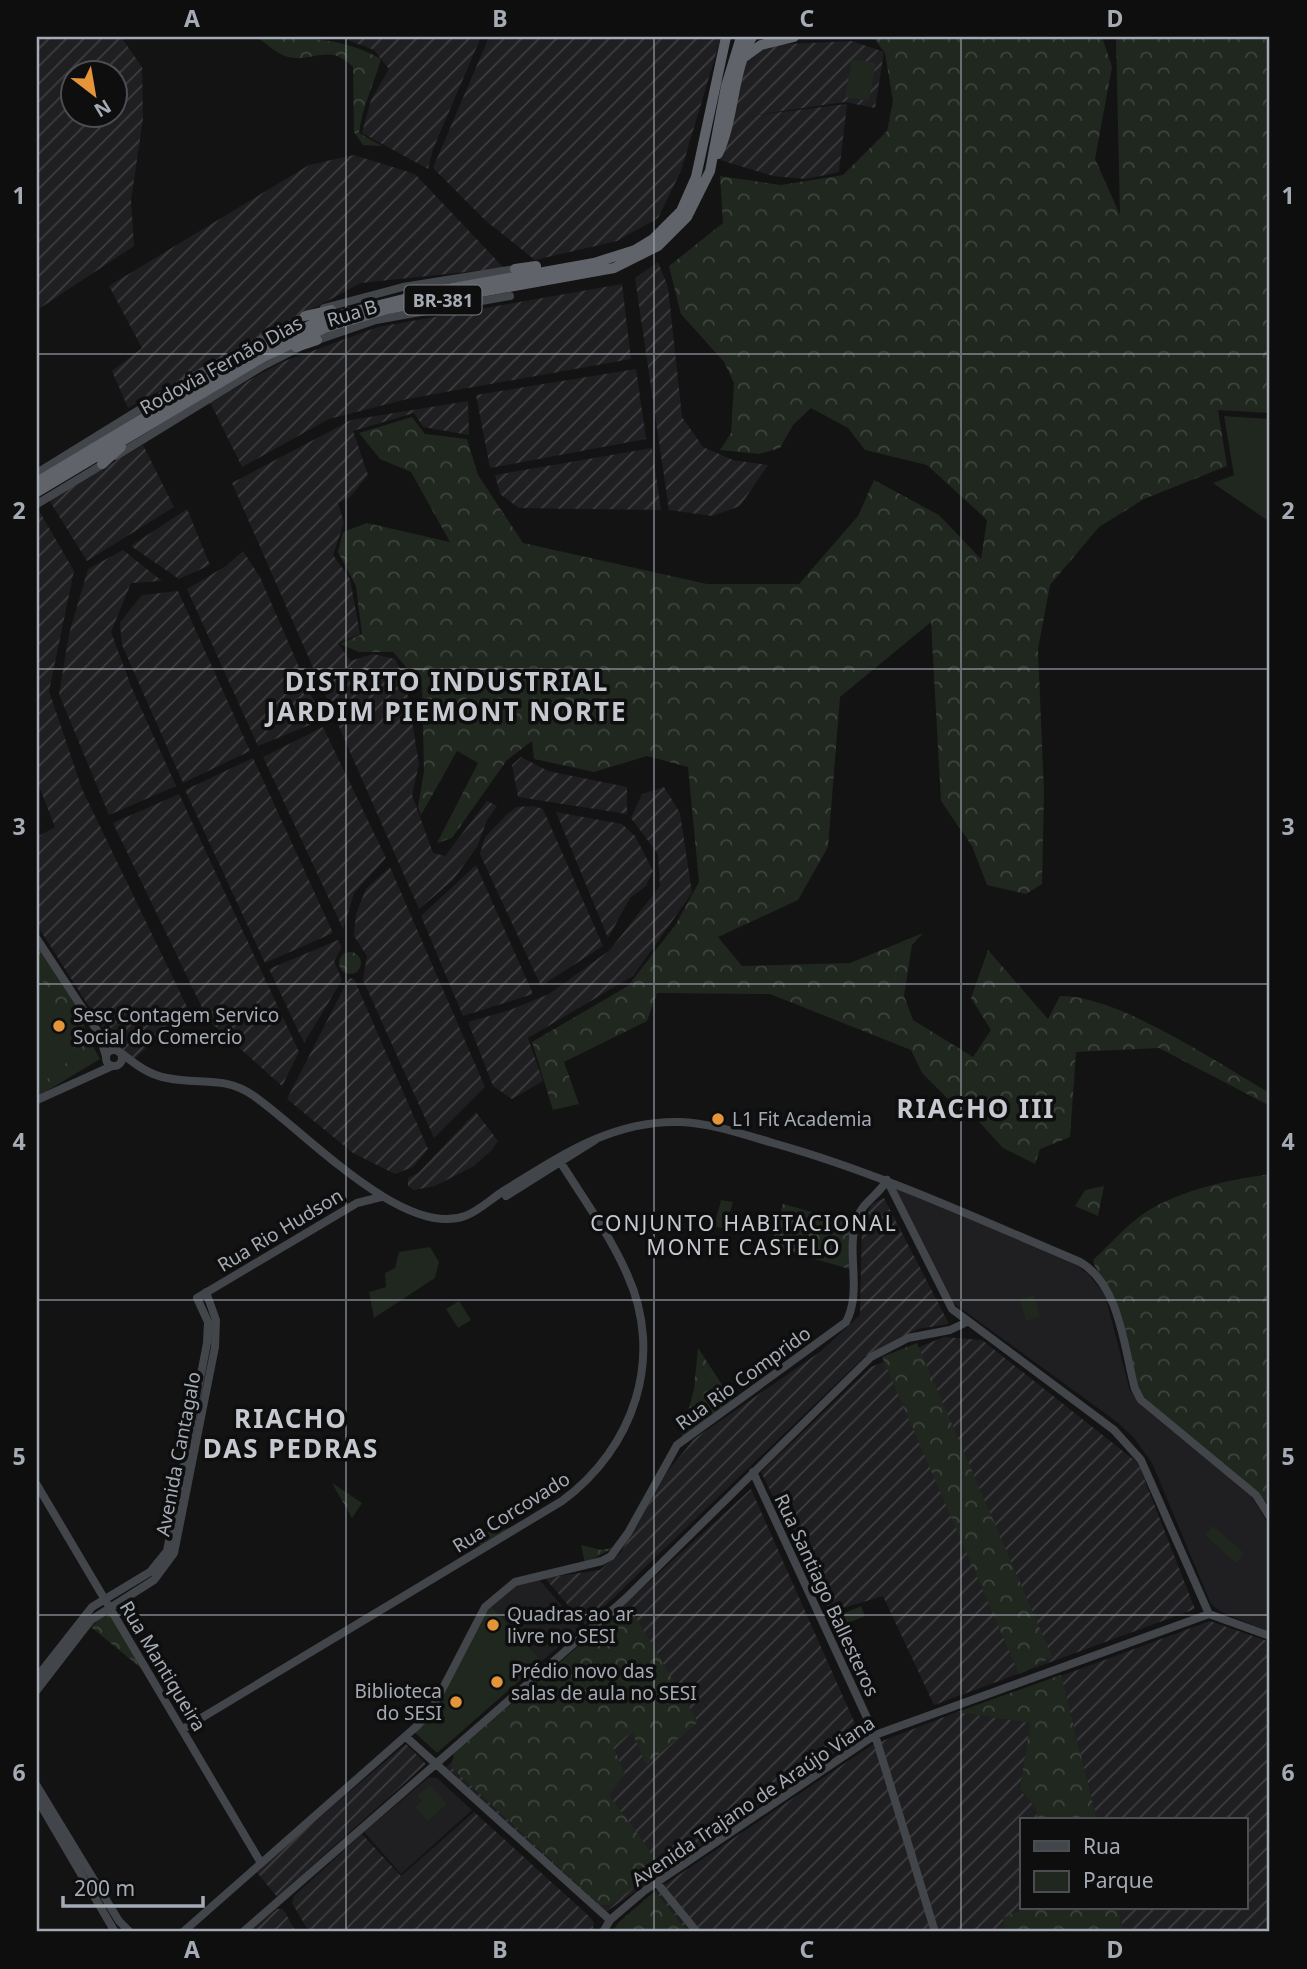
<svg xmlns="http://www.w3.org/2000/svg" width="1307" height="1969" viewBox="0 0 1307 1969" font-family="'Noto Sans',sans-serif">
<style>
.built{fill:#1f1f21}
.industrial{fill:url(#industrial-furrows);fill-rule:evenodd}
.green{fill:#1f271f}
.forest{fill:url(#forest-crowns)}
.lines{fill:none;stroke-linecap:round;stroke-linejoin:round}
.secondary{stroke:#424549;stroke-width:8}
.highway{stroke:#60646a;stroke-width:10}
.grid{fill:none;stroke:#a5abb4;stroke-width:2;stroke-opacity:0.55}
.poi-dot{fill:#e4953a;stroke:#0e0e0f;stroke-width:2.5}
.labels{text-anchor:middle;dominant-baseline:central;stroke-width:7;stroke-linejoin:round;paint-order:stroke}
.shield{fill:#0e0e0f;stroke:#787c82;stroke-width:2}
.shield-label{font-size:18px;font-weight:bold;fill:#a5abb4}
.street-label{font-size:19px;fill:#a5abb4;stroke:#0e0e0f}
.poi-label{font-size:19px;fill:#a5abb4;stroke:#0e0e0f;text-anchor:start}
.neighbourhood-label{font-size:21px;letter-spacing:2px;fill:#c6cad0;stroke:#0e0e0f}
.district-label{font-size:26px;font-weight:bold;letter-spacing:2px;fill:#c6cad0;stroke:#0e0e0f}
.neatline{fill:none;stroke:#a5abb4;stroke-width:2.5}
.grid-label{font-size:23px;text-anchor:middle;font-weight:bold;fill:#a5abb4}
</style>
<defs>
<pattern id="industrial-furrows" width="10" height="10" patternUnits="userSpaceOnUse" patternTransform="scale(1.75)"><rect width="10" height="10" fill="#1f1f21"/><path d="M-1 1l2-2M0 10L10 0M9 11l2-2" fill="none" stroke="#3d3d3f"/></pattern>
<pattern id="forest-crowns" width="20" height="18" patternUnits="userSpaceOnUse" patternTransform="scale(1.75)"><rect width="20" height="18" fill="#1f271f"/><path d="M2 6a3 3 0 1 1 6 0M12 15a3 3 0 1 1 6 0" fill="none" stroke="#3d443d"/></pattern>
</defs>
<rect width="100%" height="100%" fill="#131314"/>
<path class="built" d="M898,1188l179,77 13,11 15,19 25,96 15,18 105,85 20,33v105l-49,-20 -10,-8 -59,-141 -18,-25 -17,-16 -176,-128 -49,-103z
M537,1577l44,51 -39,33 -53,-57 33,-22z
M429,1777l8,1 35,32 -71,64 -37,-42z"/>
<path class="industrial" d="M37,37h84l21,30 1,52 -12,81 3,46 -97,64zM74,74h42v42h-42z
M340,37h141l-48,112 -5,20 -66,-36 9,-33 18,-31 -15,-19z
M489,37h232l-40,134 -23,47 -41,23 -82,19 -49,-39 -53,-53z
M852,41l32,11 -9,56 -30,-6 -103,15 105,-13 -8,68 -33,7 -33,-3 -53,-16 10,-30 13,-66 25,-19z
M354,155l61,19 89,94 -143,15 -233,125 -16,-37 30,-23 -33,-62 200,-121z
M658,262l10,25 14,130 21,30 30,13 35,5 -28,41 -28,10 -43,-6 -34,-232z
M622,284l9,75 -224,40 -78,20 -87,48 -32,-65 72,-40 96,-35z
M636,369l10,70 -156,29 -14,-73z
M468,401l1,34 -46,-8 -9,-14 -61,18 15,44 -18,22 -12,6 6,20 -11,32 17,24 10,55 -22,9 12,18 23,-7 22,5 10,20 14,85 -7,31 21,58 12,3 42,-55 10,5 -10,14 -10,27 -24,33 -34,29 -187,-426 119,-63z
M143,445l31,62 -87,54 -38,-61z
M652,448l9,62 -142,-2 -19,-14 -5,-19z
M38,509l36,62 -25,120 33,98 106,220 -54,50 -23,-18 -74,-116v-88l18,-10 -18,-46z
M187,509l23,56 -31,14 -48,-33z
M123,550l39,31 -31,2 -20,49 20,54 45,100 -67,29 -50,-121 10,-60 19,-65z
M243,551l17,26 62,143 -64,26 -71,-157 39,-23z
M178,591l72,160 -67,32 -61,-138 -2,-23 22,-27z
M323,727l63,131 -32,35 -11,36 -80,-172z
M521,757l27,14 79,16v27l-109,-17 -6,-32z
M253,758l80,175 -68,30 -80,-173z
M664,787l16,26 12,80 -59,83 -105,62 15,43 -31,18 -19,-13 -25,-64 42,-12 39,-16 61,-44 50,-64 -2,-32 -27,-36 11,-24z
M179,794l120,258 -17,34 -74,-66 -95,-197z
M533,806l10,3 60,137 -62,40 -61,-132 5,-17 23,-24 9,-6z
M556,812l66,12 13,12 18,35 -7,15 -16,12 -22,40z
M476,865l57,129 -70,22 -42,-100z
M390,867l95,220 -51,51 -71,-158 4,-24 -13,-20 2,-22 10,-25z
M338,940l4,7 -8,14 8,19 -38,63 -35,-74z
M349,978l5,1 74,170 -15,18 -18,7 -42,-21 -66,-54z
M476,1112l22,29 -6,9 -18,16 -39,20 -21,4 -6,-4v-8l10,-5z
M884,1198l65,126 -31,5 -53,27 -280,269 -40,-47 55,-8 21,-18 46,-80 27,-33 126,-87 40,-37 2,-91 10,-20z
M944,1337l38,3 156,123 57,146 -261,96 -51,-109 -53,16 -69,-140 110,-105z
M751,1489l109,246 -257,179 -157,-147z
M1210,1621l60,21v290h-146l-6,-24h128v-88h-149l-36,-144z
M957,1712l73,11 -10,67 15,17 4,13h-17v88h5l-24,10 3,14h-318l-33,-41 217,-146z
M406,1744l20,20 -149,133 -21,-26z
M474,1812l116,105 4,6 -2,9h-283l-17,-29 2,-7 68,-62 39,42z
M277,1909h6l13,23h-46z"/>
<path class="green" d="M852,59l24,4 -7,38 -24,-4z
M1224,416l46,3v103l-57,-39 21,-8z
M37,945l63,114 -63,38z
M721,1200l12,2 -8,27 -11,-3z
M430,1247l9,15 -4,16 -61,40 -5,-26 17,-5 -1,-14 10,-5 4,-16z
M1034,1295l6,22 -14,4 -6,-22z
M459,1301l12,19 -13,8 -12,-19z
M1213,1526l31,27 -8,10 -31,-28z
M489,1604l53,57 -105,92 -24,-22 21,-22z
M861,1606l4,10 -21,9 -4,-10z
M430,1785l17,19 -19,17 -13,-14 7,-6 -5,-5z"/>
<path class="forest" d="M257,37c43,0 86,0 124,22 -7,25 -19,48 -22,74l23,13 -19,-1 -9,-13 -1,-65c-25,-26 -42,-2 -68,-11 -10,-4 -20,-13 -28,-19z
M873,37h229l10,30 -17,92 25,56 -4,-178h154v376l-52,-3 9,56 -83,33 -45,28 -49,58 -12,64 6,143 -2,92 -16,10 -39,-9 -15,-39 -31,-45 -10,-179 -91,75 -12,150 -30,53 -80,37 24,29 108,-3 73,-30 -11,12 -8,51 9,24 60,37 18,-27 -20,-32 17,-48 60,69 12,-23c58,-1 157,67 210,97v13l-111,-58 -83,4 -6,85 -30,12 -5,15 -32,-16 -41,-45 -13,-3 -27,-27 -11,-23 -141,-56 -113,-1 -10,28 -83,41 15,42 -26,6 -21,-68 96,-56 48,-62 23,-42 -11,-115 -41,-11 -53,16 -60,-13 -2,-18 -25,19 -55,78 -15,5 41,-80 -21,-12 -36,64 -3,-8 6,-36 -2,-86 -29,-33h-34l-19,-8 22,-10 -6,-48 -18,-34 5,-20 24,-9 83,19 -39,-70 -31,-13 -21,-26 53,-16 13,17 42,5 11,36 45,68 184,41h92l59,-68 16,-36 65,35 42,44 6,-39 -60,-55 -62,-15 -17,-22 -37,-20 -18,17 -13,23 -21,6 -39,-4 11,-17 3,-50 -10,-21 -43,-48 -12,-48 54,-43 -3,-47 61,9 62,-10 44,-44 6,-30 -8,-48z
M37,947c12,18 27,36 38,55 9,17 11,34 19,51 -6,15 -32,30 -48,35l-2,-3 -7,8v-12l9,-1 31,-26 -40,-85z
M339 963a11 11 0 1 1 22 0a11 11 0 1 1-22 0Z
M1270,1174v331l-122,-104 -9,-10c-7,-29 -11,-60 -22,-88 -7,-16 -20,-27 -24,-43 17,-15 34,-36 53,-48 37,-23 82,-32 124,-38z
M1104,1186l-6,30 -23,-10 10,-16z
M783,1204l69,19 -3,46 -78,-23z
M917,1343l135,314 -33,17 -137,-317z
M698,1348l34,52 -51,39 13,-50z
M332,1483l30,20 -10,15z
M511,1528l-30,19 -8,-13z
M581,1545l21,5 13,-3 -30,16z
M628,1604l70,118 -52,43 -14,-33 -19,15 12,27 -16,21 53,72 -52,38h-10l-149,-138 3,-14z
M109,1610l33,59 -51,-42z
M1061,1675l36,145h-58l-4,-13 -15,-17 10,-67 -73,-11z
M655,1891l33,41h-76l7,-10z
M1027,1908h91l6,24h-118l-4,-14z"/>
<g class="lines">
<path class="secondary" d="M324,308l79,-21 112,-18
M312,342l64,-22 134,-24
M116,456l145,-89 39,-20
M37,473l157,-97 115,-62
M37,504l68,-41
M37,939l61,93 21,20
M98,1032l8,24
M106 1058a8 8 0 1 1 16 0a8 8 0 1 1-16 0Z
M121,1053c14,11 28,22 46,25 33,7 56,-3 87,18 48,33 149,143 211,120 14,-5 27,-18 40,-26 55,-34 107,-70 175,-68 31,1 62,12 93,21 107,30 205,76 307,119 40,23 44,86 55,127l6,11 115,95 14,22
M37,1100l75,-34
M887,1180l65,129 162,121 27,30 68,154
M506,1196l89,-56
M753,1472l122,263 60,197
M37,1485l224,378
M1209,1614l61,22
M37,1677l55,-70 58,-35 17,-21 40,-208 1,-21 -11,-24 160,-95 24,-6
M37,1690l54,-70 63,-40 20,-27 41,-206 1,-27 -10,-28
M183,1729l379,-228c72,-53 103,-144 65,-227 -17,-39 -44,-76 -66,-111
M406,1737l204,183
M37,1786l82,135 11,11
M37,1799l78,133
M657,1883l40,49
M183,1932l234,-206 15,-17 53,-102 30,-25 87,-21 9,-5 17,-23 49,-88 169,-123c17,-32 -1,-70 11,-103 5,-17 22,-24 30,-39
M243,1932l382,-333 246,-242 37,-19 42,-8 17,-8
M603,1932l7,-12 34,-29 231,-156 334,-121"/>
<path class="highway" d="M743,58l18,-13 33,-8
M718,154c17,-37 14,-82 34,-117
M515,269l21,-3
M305,316l26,-6
M296,347l21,-7
M102,464l19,-17
M37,482l203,-122 83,-41 113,-28 158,-28 41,-13 18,-11 28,-28 15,-34 30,-140
M37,492l226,-135 62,-29 62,-19 227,-41 44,-22 29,-29 23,-46 16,-85 15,-49"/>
</g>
<path class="grid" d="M346,37v1895M654,37v1895M961,37v1895M37,354h1233M37,669h1233M37,984h1233M37,1300h1233M37,1615h1233"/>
<g class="poi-dot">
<circle cx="59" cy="1026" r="7"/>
<circle cx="718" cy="1119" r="7"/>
<circle cx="493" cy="1625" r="7"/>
<circle cx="497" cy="1682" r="7"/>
<circle cx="456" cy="1702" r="7"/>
</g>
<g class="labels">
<rect class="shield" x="404.5" y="285.5" width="77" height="29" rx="5"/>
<g class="shield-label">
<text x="443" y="300">BR-381</text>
</g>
<g class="street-label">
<text transform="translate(352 313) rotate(-17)">Rua B</text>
<text transform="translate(221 365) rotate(-29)">Rodovia Fernão Dias</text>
<text transform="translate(280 1230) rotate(-31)">Rua Rio Hudson</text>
<text transform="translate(743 1378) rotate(-36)">Rua Rio Comprido</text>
<text transform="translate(178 1454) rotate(-79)">Avenida Cantagalo</text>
<text transform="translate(511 1512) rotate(-32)">Rua Corcovado</text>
<text transform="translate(827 1595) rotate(65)">Rua Santiago Ballesteros</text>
<text transform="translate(163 1666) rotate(59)">Rua Mantiqueira</text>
<text transform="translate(753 1801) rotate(-34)">Avenida Trajano de Araújo Viana</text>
</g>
<g class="poi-label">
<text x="73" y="1015">Sesc Contagem Servico<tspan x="73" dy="22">Social do Comercio</tspan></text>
<text x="732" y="1119">L1 Fit Academia</text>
<text x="507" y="1614">Quadras ao ar<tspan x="507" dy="22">livre no SESI</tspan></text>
<text x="511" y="1671">Prédio novo das<tspan x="511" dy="22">salas de aula no SESI</tspan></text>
<text x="442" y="1691" text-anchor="end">Biblioteca<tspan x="442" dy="22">do SESI</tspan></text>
</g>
<g class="neighbourhood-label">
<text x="744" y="1223">CONJUNTO HABITACIONAL<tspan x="744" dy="24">MONTE CASTELO</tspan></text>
</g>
<g class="district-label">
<text x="447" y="681">DISTRITO INDUSTRIAL<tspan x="447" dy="30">JARDIM PIEMONT NORTE</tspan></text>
<text x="976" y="1108">RIACHO III</text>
<text x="291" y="1418">RIACHO<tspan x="291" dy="30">DAS PEDRAS</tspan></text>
</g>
</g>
<rect width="1307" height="1969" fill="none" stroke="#0e0e0f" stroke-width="77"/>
<rect x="1020" y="1818" width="228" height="91" fill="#0e0e0f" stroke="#4a4d51" stroke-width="2"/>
<rect x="1034" y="1841" width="35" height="10" fill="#424549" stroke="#4a4d51" stroke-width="2"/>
<text x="1083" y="1854" font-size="21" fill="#a5abb4">Rua</text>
<rect x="1034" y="1871" width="35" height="21" fill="#1f271f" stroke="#4a4d51" stroke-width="2"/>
<text x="1083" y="1888" font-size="21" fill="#a5abb4">Parque</text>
<g transform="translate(94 94) rotate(149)"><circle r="33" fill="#0e0e0f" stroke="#4a4d51" stroke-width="2"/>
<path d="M0-5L12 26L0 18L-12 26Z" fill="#e4953a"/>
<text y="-10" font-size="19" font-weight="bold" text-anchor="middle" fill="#a5abb4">N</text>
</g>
<path d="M63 1896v10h140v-10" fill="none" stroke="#a5abb4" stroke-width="3.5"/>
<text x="74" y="1896" font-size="21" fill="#a5abb4" stroke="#0e0e0f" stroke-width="5" paint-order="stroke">200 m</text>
<rect x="38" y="38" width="1230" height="1892" class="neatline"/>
<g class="grid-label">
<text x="192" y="27">A</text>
<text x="500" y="27">B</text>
<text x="807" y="27">C</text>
<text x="1115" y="27">D</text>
<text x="19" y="204">1</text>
<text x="1288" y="204">1</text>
<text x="19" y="519">2</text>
<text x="1288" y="519">2</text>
<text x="19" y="835">3</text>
<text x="1288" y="835">3</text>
<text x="19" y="1150">4</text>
<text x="1288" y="1150">4</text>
<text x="19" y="1465">5</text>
<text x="1288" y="1465">5</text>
<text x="19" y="1781">6</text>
<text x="1288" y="1781">6</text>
<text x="192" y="1958">A</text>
<text x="500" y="1958">B</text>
<text x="807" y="1958">C</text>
<text x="1115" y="1958">D</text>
</g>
</svg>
